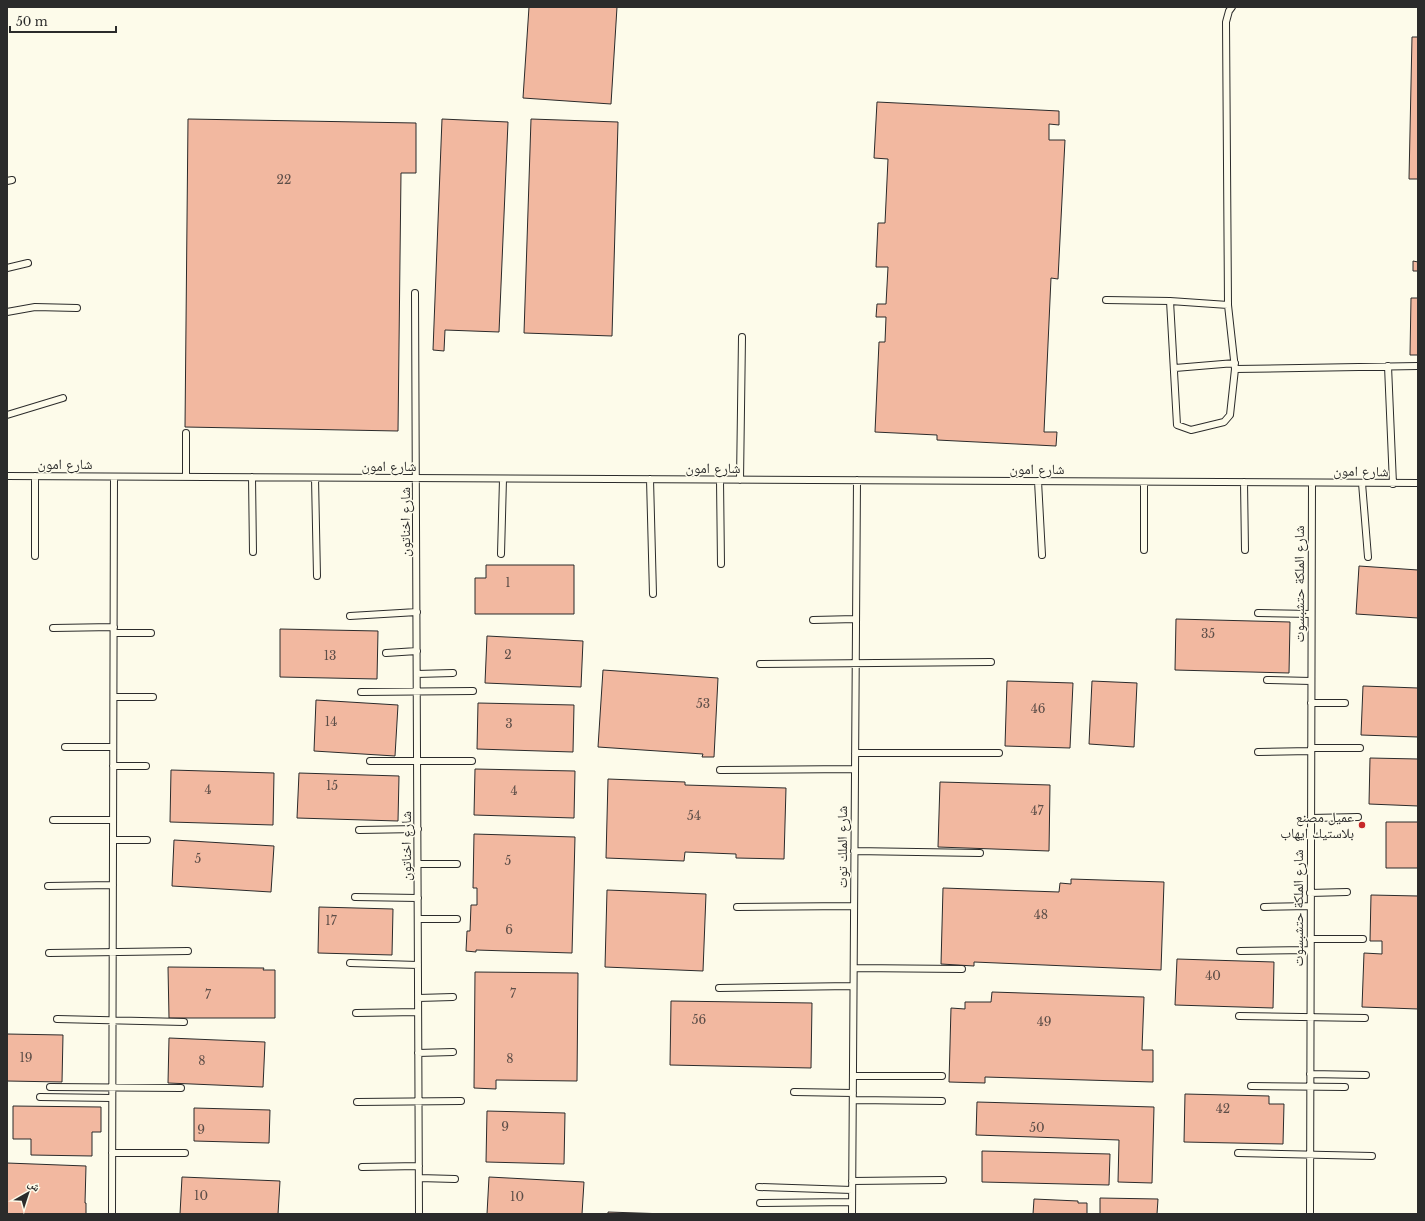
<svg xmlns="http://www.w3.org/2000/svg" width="1425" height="1221" viewBox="0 0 1425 1221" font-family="'Libre Baskerville','Noto Naskh Arabic',serif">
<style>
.building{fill:#f2b8a0;stroke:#2b2b2b}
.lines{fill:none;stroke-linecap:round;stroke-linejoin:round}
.service-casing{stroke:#2b2b2b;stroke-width:8}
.service{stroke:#fdfbea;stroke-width:6}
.poi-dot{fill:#c62828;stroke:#fdfbea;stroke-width:1.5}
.labels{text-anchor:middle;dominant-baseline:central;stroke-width:3;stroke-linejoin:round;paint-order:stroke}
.number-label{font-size:12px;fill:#5d4e48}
.street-label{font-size:14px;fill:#2b2b2b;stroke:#fdfbea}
.poi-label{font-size:14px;fill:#2b2b2b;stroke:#fdfbea;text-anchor:end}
</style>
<rect width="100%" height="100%" fill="#fdfbea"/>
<path class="building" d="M529,7h88l-6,97 -88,-6z
M1412,37h6v142h-9z
M877,102l182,9v14l-10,-1v16h16l-7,139 -7,-1 -7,154h13l-1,14 -119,-6v-5l-62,-3 4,-90h6l1,-25h-10l1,-13h9l2,-37h-12l2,-44h7l3,-64 -14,-1z
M188,119l228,4v50h-15l-3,258 -213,-4z
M442,119l66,3 -9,210 -54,-2 -1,21 -11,-1z
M531,119l87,3 -6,214 -88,-3z
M1413,261l5,1v9h-5z
M1411,298h7v57h-8z
M486,565h88v49h-99v-36h11z
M1359,566l59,4v48l-62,-4z
M1176,619l114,3 -1,51 -114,-3z
M280,629l98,2 -1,48 -97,-2z
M487,636l96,5 -2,46 -96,-4z
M603,670l115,8 -4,79h-12l1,-3 -105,-7z
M1007,681l66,2 -3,65 -65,-2z
M1092,681l45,2 -3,64 -45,-3z
M1363,686l55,2v49l-57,-2z
M316,700l82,5 -3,51 -81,-5z
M478,703l96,2 -1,47 -96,-3z
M1370,758l48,1v47l-49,-2z
M475,769l100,2 -1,47 -100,-3z
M171,770l103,3 -1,52 -103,-3z
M299,773l100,3 -1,45 -101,-3z
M608,779l77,3v3l101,3 -2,71 -48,-1v-4l-51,-2 -1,9 -78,-3z
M940,782l110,3 -1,66 -111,-4z
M1386,822h32v46h-32z
M474,834l101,3 -3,116 -96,-3v2l-10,-1 1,-20h3l1,-26h6v-17h-4z
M174,840l100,6 -3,46 -99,-6z
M1071,879l93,3 -3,88 -187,-8v4l-33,-2 2,-76 116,4 1,-9 11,1z
M607,890l99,4 -3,77 -98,-4z
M1371,895l47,1v113l-56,-2 2,-54 18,1v-13h-12z
M319,907l74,2 -1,46 -74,-2z
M1177,959l97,3 -1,46 -98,-3z
M168,967l96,1 -1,2h12v48h-106z
M475,972l103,1 -1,108 -81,-1v9l-22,-1z
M992,992l152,5 -2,53h11v32l-168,-5v6l-36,-1 2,-74 14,1v-7h26z
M671,1001l141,2 -1,65 -141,-3z
M7,1034l56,1 -1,47 -55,-1z
M169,1038l96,4 -2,45 -95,-4z
M1185,1094l84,2v8h15l-1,40 -99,-2z
M977,1102l177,5 -2,76 -34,-1 1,-42 -143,-5z
M13,1106l88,1v25h-9v24l-61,-1v-16h-18z
M194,1108l76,2 -1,33 -75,-2z
M487,1111l78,2 -1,51 -78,-2z
M982,1151l128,3 -1,31 -127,-3z
M7,1163l79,3 -1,37h1v11h-79z
M182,1177l98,4 -2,33h-98z
M489,1177l95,5 -2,32h-95z
M1100,1198l58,1 -1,15h-57z
M1034,1199l44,2v2h9v11h-54z
M608,1212l59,2h-59z"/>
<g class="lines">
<defs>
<path id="service" d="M1232,7l-3,4 -3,11 2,283 7,64 183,-3
M7,181l5,-1
M7,268l21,-5
M415,293l4,921
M1106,300l64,1 58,4
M1170,301l7,124 14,5 33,-8 6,-7 5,-46
M7,312l28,-5 42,1
M1388,366l5,118
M1175,368l60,-5
M7,415l56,-17
M186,433v44
M7,476l1411,7
M252,477l1,75
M315,478l2,98
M650,479l3,115
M720,480l1,84
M740,480l2,-143
M1038,481l4,74
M1144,482v68
M1244,482l1,68
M1362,483l6,74
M501,554l2,-75
M35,556v-80
M1258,613l53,1
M350,616l67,-4
M813,620l43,-1
M53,628l61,-1
M114,633h37
M386,653l31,-2
M760,664l231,-2
M417,674l36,-1
M1267,680l44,1
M361,692l112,-1
M114,697h39
M1311,703h34
M65,747h48
M1311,748h49
M1258,752l53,-1
M855,753h144
M370,761h102
M113,766h33
M720,770l135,-1
M1311,818l47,-1
M53,820h60
M359,830l59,-1
M113,840h34
M854,851l126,2
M418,864h39
M48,886l65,-1
M1310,893l37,-1
M355,897l63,1
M737,907l117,-1
M1264,907l46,-1
M418,919h39
M1310,939h53
M1240,951l70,-1
M49,953l139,-2
M350,963l68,2
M854,968l108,1
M719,988l134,-2
M418,998l35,-1
M356,1013l62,-1
M1239,1016l126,2
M57,1019l127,3
M418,1053l35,-1
M1310,1074l56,1
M853,1076h89
M1251,1086l94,1
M50,1087l131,1
M794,1092l59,1
M40,1097l72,1
M853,1100l89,1
M357,1102l104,-1
M112,1153h73
M1238,1153l134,3
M362,1167l57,-1
M419,1178l36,1
M852,1181l91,-1
M759,1187l93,3
M760,1203l92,-1
M112,1214l2,-737
M852,1214l5,-734
M1310,1214l2,-731"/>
</defs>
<use href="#service" class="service-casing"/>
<use href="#service" class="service"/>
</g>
<circle class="poi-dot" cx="1362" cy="825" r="4"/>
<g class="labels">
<g class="number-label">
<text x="284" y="179">22</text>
<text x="508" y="582">1</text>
<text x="1208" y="633">35</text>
<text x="508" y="654">2</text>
<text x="330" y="655">13</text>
<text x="703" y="703">53</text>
<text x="1038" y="708">46</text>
<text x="331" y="721">14</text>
<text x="509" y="723">3</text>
<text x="332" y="785">15</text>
<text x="208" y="789">4</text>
<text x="514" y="790">4</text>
<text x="1037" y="810">47</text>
<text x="694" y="815">54</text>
<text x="198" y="858">5</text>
<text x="508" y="860">5</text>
<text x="1041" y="914">48</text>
<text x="331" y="920">17</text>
<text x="509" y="929">6</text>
<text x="1213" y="975">40</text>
<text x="513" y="993">7</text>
<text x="208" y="994">7</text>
<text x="699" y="1019">56</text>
<text x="1044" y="1021">49</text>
<text x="26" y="1057">19</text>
<text x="510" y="1058">8</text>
<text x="202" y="1060">8</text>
<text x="1223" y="1108">42</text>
<text x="505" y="1126">9</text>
<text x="1037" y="1127">50</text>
<text x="201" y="1129">9</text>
<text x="201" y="1195">10</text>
<text x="517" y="1196">10</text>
</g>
<g class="street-label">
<text x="65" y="464">شارع امون</text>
<text x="389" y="466">شارع امون</text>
<text x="713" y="468">شارع امون</text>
<text x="1037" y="469">شارع امون</text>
<text transform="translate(1361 471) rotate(1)">شارع امون</text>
<text transform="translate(405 522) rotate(-90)">شارع اخناتون</text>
<text transform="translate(1299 584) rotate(-90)">شارع الملكة حتشبسوت</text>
<text transform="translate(406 846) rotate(-90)">شارع اخناتون</text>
<text transform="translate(842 847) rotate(-90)">شارع الملك توت</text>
<text transform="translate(1298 908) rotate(-90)">شارع الملكة حتشبسوت</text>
</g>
<g class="poi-label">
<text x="1354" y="817">عميل مصنع<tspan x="1354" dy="16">بلاستيك ايهاب</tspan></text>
</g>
</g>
<rect width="1425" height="1221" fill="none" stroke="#2b2b2b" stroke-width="16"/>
<g transform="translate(28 1193) rotate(39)" stroke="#fdfbea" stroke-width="3" paint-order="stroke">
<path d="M0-3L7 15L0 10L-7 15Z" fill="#2b2b2b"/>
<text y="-6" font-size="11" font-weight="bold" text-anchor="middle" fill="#2b2b2b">ش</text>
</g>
<path d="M10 26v6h106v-6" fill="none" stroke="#2b2b2b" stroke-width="2"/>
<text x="16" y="26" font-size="12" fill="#2b2b2b" stroke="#fdfbea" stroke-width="3" paint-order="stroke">50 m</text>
</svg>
